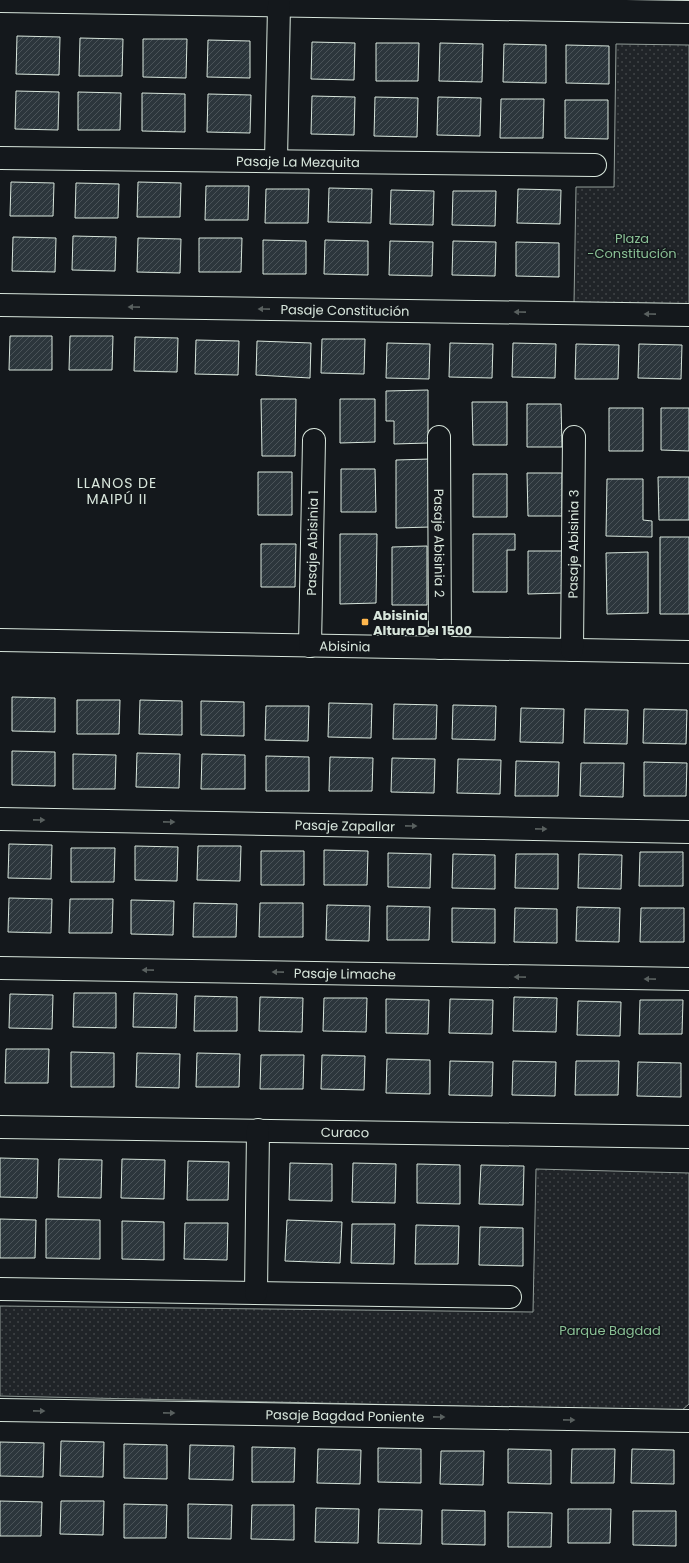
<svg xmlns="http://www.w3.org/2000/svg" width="689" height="1563" viewBox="0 0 689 1563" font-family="Poppins,sans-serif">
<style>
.green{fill:url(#green-dots);stroke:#939e99}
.building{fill:url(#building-hatch);stroke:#d8e6dc}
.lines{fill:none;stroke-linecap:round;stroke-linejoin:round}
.street-casing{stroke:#d8e6dc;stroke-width:24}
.street{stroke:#14181c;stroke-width:22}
.oneway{fill:#59605f}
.poi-dot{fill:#ffb74d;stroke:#14181c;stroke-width:1.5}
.labels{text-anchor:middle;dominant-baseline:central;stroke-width:3;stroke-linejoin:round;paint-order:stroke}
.street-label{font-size:13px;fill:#d8e6dc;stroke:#14181c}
.park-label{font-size:13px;fill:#8ac095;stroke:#14181c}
.poi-label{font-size:13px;font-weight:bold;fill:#d8e6dc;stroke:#14181c;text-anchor:start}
.neighbourhood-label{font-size:14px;letter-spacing:1px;fill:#d8e6dc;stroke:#14181c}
</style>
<defs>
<pattern id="green-dots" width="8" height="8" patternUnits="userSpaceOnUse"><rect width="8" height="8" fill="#202428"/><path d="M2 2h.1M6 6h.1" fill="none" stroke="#404447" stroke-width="1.8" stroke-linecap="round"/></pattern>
<pattern id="building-hatch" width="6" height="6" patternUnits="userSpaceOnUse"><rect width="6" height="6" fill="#2c363c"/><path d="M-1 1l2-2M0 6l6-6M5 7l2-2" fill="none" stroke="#4a5358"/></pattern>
</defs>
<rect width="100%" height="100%" fill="#14181c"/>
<path class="green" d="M616,44l73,1v259l-115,-1 2,-116h38z
M536,1169l153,4v231l-8,7 -681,-15v-90l533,6z"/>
<path class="building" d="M17,36l43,1 -1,38 -43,-1z
M80,38l43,1 -1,37h-43z
M143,39h44l-1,39 -43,-1z
M208,40l42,1v37l-43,-1z
M312,42l43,1 -1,37 -43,-1z
M376,43h43l-1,38h-42z
M440,43l43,1 -1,38 -43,-1z
M504,44l42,1v38l-43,-1z
M566,45l43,1v38l-43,-1z
M16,91l43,1 -1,38 -43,-1z
M78,92l43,1 -1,37h-42z
M142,93l43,1v38l-43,-1z
M208,94l43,1 -1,38 -43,-1z
M312,96l43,1 -1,38 -43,-1z
M375,97l43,1 -1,39 -43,-1z
M438,97l43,1 -1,38 -43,-1z
M501,99h43l-1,39h-43z
M565,100h43v39l-43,-1z
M11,182l43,1 -1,33h-43z
M138,182l43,1 -1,34h-43z
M76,183l43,1 -1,34h-43z
M206,186h43l-1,34h-43z
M329,188l43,1 -1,34 -43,-1z
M266,189h43l-1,34h-43z
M518,189l43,1 -1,34 -43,-1z
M391,190l43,1 -1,34 -43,-1z
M453,191h43l-1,35 -43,-1z
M73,236l43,1 -1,34 -43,-1z
M13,237l43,1 -1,34 -43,-1z
M138,238l43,1 -1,34 -43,-1z
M199,238h43l-1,34h-42z
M263,240l43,1v33h-43z
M325,240l43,1v34l-44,-1z
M390,241l43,1 -1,34 -43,-1z
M453,241l43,1 -1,34 -43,-1z
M516,242l43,1v34l-43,-1z
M10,336h42v34h-43z
M70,336h43l-1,34h-43z
M135,337l43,1 -1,34 -43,-1z
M322,339h43l-1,35 -43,-1z
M196,340l43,1 -1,34 -43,-1z
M257,341l54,2 -1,35 -54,-3z
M387,343l43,1 -1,35 -43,-1z
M450,343l43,1 -1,34 -43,-1z
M513,343l43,1 -1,34 -43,-1z
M576,344l43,1 -1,34h-43z
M639,344l43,1 -1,34 -43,-1z
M428,390v53l-34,1v-23h-8v-30z
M261,399h35l-1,57h-33z
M340,399h35v43l-35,1z
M472,402h35v43h-34z
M527,404h34l1,43h-35z
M609,408h34v43h-34z
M661,408h28v43l-28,-1z
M430,459v68l-34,1v-68z
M341,469h34l1,43h-35z
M258,472h34v43h-34z
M527,473h35v43h-34z
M473,474h34v43h-34z
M658,477h31v43h-30z
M607,479h36v41l9,1v16l-46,-1z
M340,534h37l-1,69 -36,1z
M473,534h42v16h-8v42h-34z
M660,537h29v77h-29z
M261,544h35l-1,43h-34z
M427,546v59h-35v-58z
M528,551h35v42l-35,1z
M648,552v61l-41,1 -1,-61z
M12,697l43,1v34l-43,-1z
M77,700h43l-1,34h-42z
M140,700l42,1v34l-43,-1z
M201,701l43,1v34l-43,-1z
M329,703l43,1 -1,34 -43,-1z
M394,704l43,1 -1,34h-43z
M453,705l43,1 -1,34 -43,-1z
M266,706h43l-1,35 -43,-1z
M521,708l43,1 -1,34 -43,-1z
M585,709l43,1 -1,34 -43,-1z
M644,709l43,1 -1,34 -43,-1z
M12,751l43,1v34l-43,-1z
M137,753l43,1 -1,34 -43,-1z
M73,754l43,1 -1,34h-42z
M202,754l43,1v34h-44z
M266,756l43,1v34h-43z
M330,757l43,1 -1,33h-43z
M392,758l43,1 -1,34 -43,-1z
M458,759l43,1 -1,34 -43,-1z
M516,761l43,1 -1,34h-43z
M644,762l43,1 -1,33h-42z
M581,763h43l-1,34 -43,-1z
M9,844l43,1 -1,34 -43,-1z
M135,846l43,1 -1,34 -42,-1z
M198,846h43l-1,35 -43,-1z
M71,848h44l-1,34h-43z
M324,850l44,1 -1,34h-43z
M261,851h43v34h-43z
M640,852h43v34h-44z
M388,853l43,1 -1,34 -42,-1z
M453,854l42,1v34l-43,-1z
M516,854h42v35l-43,-1z
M579,854l43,1 -1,34 -43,-1z
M9,898l43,1 -1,34 -43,-1z
M70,899h43l-1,34h-43z
M131,900l43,1 -1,34 -42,-1z
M194,903l43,1 -1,33h-43z
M260,903h43v34h-44z
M327,905l43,1 -1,35 -43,-1z
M387,906l43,1 -1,33h-42z
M577,907l43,1 -1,34 -43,-1z
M452,908l43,1v34l-43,-1z
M515,908l42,1v34l-43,-1z
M641,908h43v34h-44z
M74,993h42v35l-43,-1z
M134,993l43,1 -1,34 -43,-1z
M10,994l43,1 -1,34 -43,-1z
M195,996l42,1v34h-43z
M260,997l43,1 -1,34 -43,-1z
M514,997l43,1 -1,34 -43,-1z
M324,998h43l-1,34 -43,-1z
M386,999l43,1 -1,34 -42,-1z
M450,999l43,1 -1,34 -43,-1z
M640,1000h43l-1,34h-43z
M578,1001l43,1 -1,34 -43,-1z
M6,1049h43l-1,34h-43z
M71,1052l43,1v34h-43z
M137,1053l43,1 -1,34 -43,-1z
M197,1053l43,1 -1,33h-43z
M261,1055h43l-1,34h-43z
M322,1055l43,1 -1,34 -43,-1z
M387,1059l43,1v34l-44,-1z
M450,1061l43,1 -1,34 -43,-1z
M513,1061l43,1 -1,34 -43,-1z
M576,1061h43l-1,34h-43z
M638,1062l43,1v34l-44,-1z
M0,1158l38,1 -1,39 -37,-1z
M59,1159l43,1 -1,38 -43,-1z
M122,1159l43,1 -1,39 -43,-1z
M188,1161l41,1 -1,38h-41z
M290,1163l42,1v37l-43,-1z
M353,1163l43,1 -1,39 -43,-1z
M417,1164l43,1v39l-43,-1z
M481,1165l43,1 -1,39 -44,-1z
M0,1219l36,1 -1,38h-35z
M46,1219l54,1v39l-54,-1z
M287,1220l55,2 -2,41 -55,-2z
M122,1221l42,1v38l-42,-1z
M185,1223h43l-1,37 -43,-1z
M352,1224h43l-1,40 -43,-1z
M416,1225l43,1 -1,38h-43z
M480,1227l43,1v38l-44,-1z
M61,1441l43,1 -1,35 -43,-1z
M0,1442l44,1 -1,34 -43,-1z
M124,1444l43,1v34l-43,-1z
M190,1445l44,1 -1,34 -44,-1z
M252,1447l43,1 -1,34h-42z
M378,1448l43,1v34l-43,-1z
M318,1449l43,1 -1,34 -43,-1z
M508,1449l43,1v34l-43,-1z
M572,1449h43l-1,34h-43z
M632,1449l42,1v34l-43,-1z
M441,1451h43l-1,34 -43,-1z
M0,1501l42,1 -1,34h-41z
M61,1501h43l-1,34 -43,-1z
M124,1504l43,1 -1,33h-42z
M188,1504l44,1 -1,34 -43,-1z
M252,1505h42v35l-43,-1z
M316,1508l43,1 -1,34 -43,-1z
M379,1509l43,1 -1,34 -43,-1z
M568,1509h43l-1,34h-42z
M442,1510l43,1v34l-43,-1z
M633,1511h43v35l-43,-1z
M508,1512l44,1 -1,34h-43z"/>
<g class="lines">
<defs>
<g id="street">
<path d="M0,1l689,11"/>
<path id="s1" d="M0,158l595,7"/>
<path d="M276,161l3,-156"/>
<path id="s2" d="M0,305l689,10"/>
<path id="s3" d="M439,437l1,211"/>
<path id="s4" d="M0,640l689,12"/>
<path id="s5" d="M310,646l4,-206"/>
<path id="s6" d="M572,650l2,-213"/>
<path id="s7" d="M0,819l689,13"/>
<path id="s8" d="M0,968l689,11"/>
<path id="s9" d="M0,1127l689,10"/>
<path d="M0,1289l510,8"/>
<path d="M256,1293l2,-163"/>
<path id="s10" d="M0,1410l689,11"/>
</g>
</defs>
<use href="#street" class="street-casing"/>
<use href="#street" class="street"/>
</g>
<defs><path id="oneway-solid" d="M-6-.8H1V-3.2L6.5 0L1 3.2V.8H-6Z"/></defs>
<g class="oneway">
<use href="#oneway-solid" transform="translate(134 307) rotate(-179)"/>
<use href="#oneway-solid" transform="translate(264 309) rotate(-179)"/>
<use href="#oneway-solid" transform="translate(520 312) rotate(-179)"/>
<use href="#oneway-solid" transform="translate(650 314) rotate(-179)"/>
<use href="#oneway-solid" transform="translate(39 820) rotate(1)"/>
<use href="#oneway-solid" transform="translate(169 822) rotate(1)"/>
<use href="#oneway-solid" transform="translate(411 826) rotate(1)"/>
<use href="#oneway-solid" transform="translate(541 829) rotate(1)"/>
<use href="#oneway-solid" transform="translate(148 970) rotate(-179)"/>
<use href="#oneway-solid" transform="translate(278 972) rotate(-179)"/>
<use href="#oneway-solid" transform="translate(520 977) rotate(-179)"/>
<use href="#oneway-solid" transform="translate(650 979) rotate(-179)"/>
<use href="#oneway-solid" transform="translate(39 1411) rotate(1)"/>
<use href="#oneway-solid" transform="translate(169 1413) rotate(1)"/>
<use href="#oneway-solid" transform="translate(439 1417) rotate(1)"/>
<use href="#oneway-solid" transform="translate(569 1420) rotate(1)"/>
</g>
<rect class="poi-dot" x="361" y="618" width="8" height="8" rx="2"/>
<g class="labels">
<g class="street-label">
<text stroke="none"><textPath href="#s1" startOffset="298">Pasaje La Mezquita</textPath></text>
<text stroke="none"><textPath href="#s2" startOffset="345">Pasaje Constitución</textPath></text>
<text stroke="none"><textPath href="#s5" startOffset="103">Pasaje Abisinia 1</textPath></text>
<text stroke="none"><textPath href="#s3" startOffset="106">Pasaje Abisinia 2</textPath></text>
<text stroke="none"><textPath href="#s6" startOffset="106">Pasaje Abisinia 3</textPath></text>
<text stroke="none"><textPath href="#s4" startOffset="345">Abisinia</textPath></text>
<text stroke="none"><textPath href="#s7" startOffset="345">Pasaje Zapallar</textPath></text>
<text stroke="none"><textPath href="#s8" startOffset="345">Pasaje Limache</textPath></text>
<text stroke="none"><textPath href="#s9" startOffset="345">Curaco</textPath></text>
<text stroke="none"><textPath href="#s10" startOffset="345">Pasaje Bagdad Poniente</textPath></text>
</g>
<g class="park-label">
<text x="632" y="238">Plaza<tspan x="632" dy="15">-Constitución</tspan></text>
<text x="610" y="1330">Parque Bagdad</text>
</g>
<g class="poi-label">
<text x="373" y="615">Abisinia<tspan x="373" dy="15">Altura Del 1500</tspan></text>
</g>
<g class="neighbourhood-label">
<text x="117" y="483">LLANOS DE<tspan x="117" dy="16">MAIPÚ II</tspan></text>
</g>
</g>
</svg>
